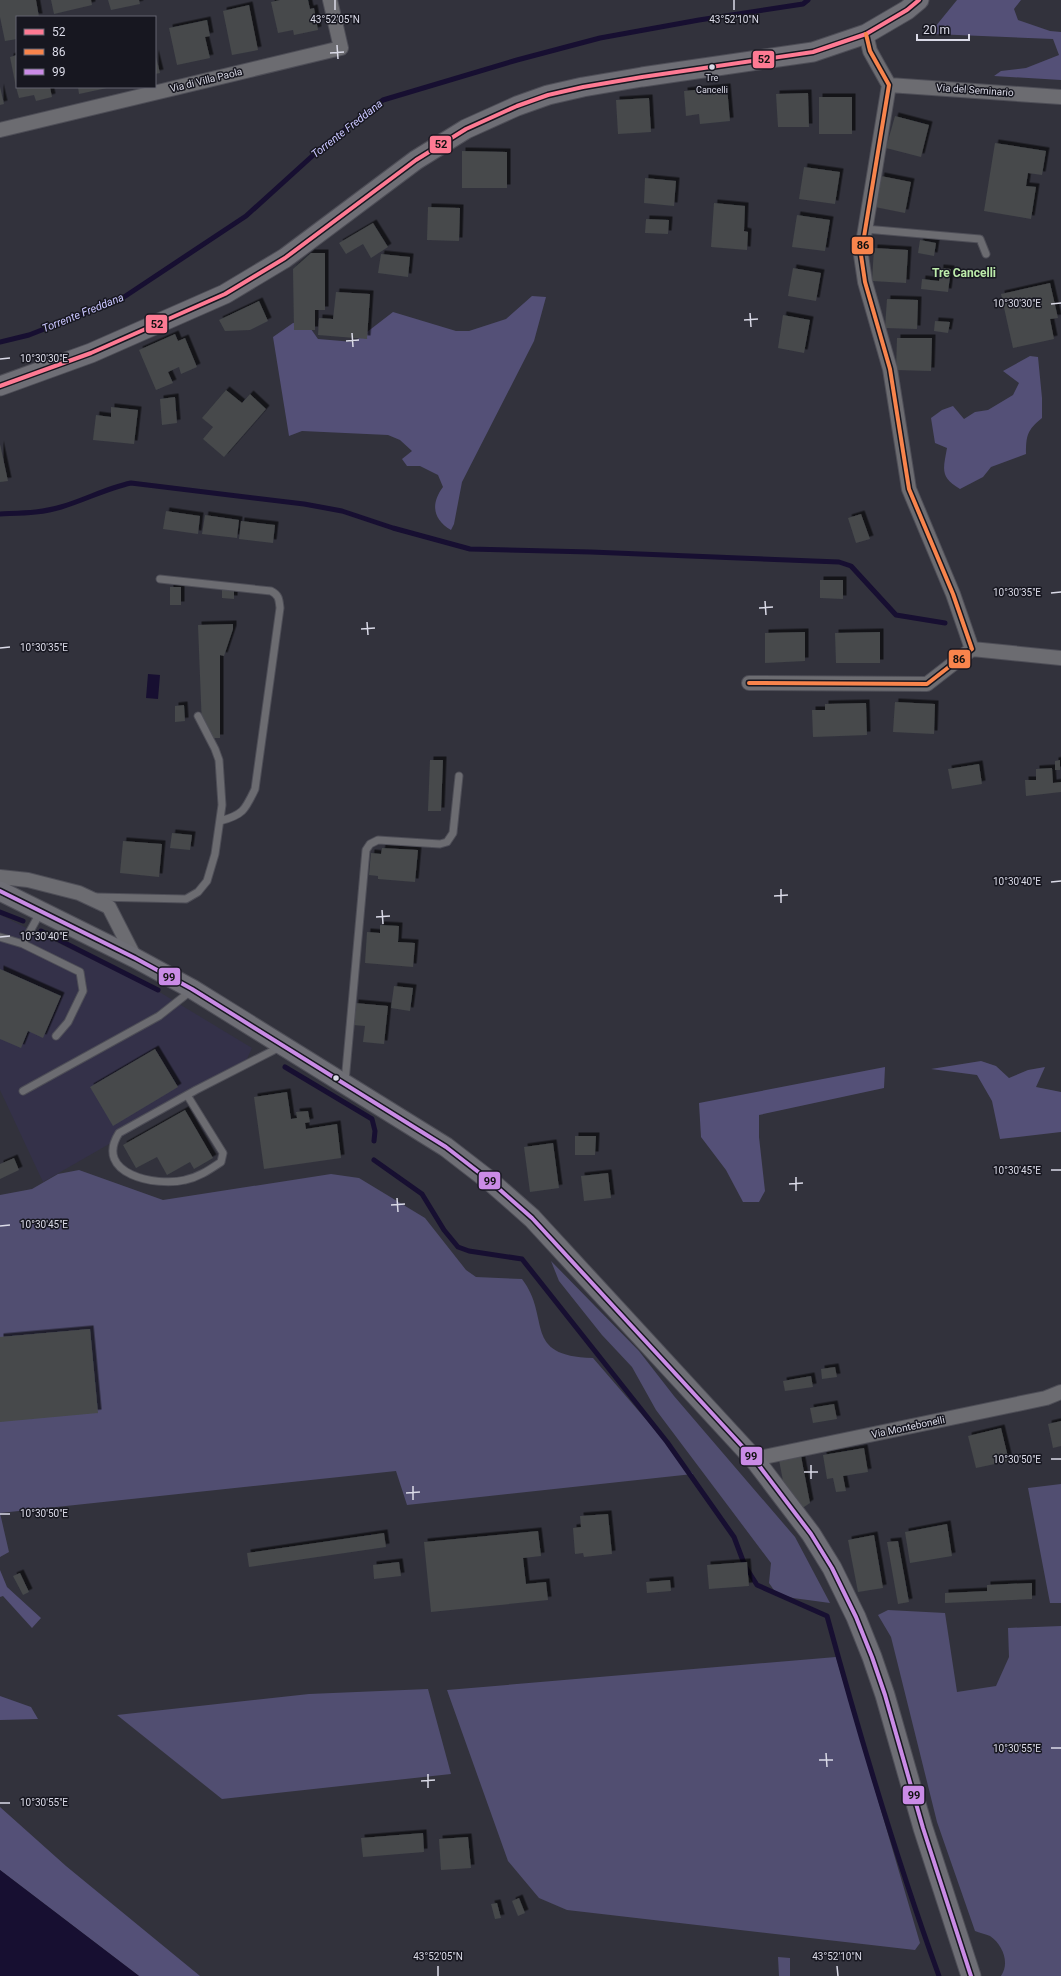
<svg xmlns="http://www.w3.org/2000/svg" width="1061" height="1976" viewBox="0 0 1061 1976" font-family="Roboto,sans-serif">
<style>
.built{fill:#343149}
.green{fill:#514e71}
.forest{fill:#545077}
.water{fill:#170f31}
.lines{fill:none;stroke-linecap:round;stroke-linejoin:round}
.stream{stroke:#170f31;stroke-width:5}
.building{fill:#46494b;filter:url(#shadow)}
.lane-casing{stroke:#4e4e57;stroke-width:9}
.street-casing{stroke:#4e4e57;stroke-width:16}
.secondary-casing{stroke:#4e4e57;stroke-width:21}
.lane{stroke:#6c6c71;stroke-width:7}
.street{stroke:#6c6c71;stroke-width:14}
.secondary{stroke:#6e6e75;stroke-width:19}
.bus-1-casing{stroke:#171720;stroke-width:7}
.bus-2-casing{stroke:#171720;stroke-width:7}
.bus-3-casing{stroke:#171720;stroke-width:7}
.bus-1{stroke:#fe7a93;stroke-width:4}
.bus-2{stroke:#f8844c;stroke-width:4}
.bus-3{stroke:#ca8be6;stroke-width:4}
.ticks{fill:none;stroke:#dadae7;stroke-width:1.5}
.bus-dot{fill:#dadae7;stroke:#171720;stroke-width:1.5}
.labels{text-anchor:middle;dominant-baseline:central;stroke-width:3;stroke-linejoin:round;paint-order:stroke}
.bus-label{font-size:9px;fill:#dadae7;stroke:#171720}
.street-label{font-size:10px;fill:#dadae7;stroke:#171720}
.water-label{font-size:11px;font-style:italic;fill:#c9c5fe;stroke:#171720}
.quarter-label{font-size:12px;font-weight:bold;fill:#bdecab;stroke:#171720}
.ticks-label{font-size:10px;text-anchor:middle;fill:#dadae7;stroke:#171720;stroke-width:3;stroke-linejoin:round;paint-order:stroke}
.line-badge{stroke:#171720;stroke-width:1.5}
.pale-badge-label{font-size:11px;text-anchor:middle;font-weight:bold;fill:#111}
</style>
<defs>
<filter id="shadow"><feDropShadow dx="3.5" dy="-3.5" stdDeviation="0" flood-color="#0009"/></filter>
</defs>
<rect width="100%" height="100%" fill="#32323c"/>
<path class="built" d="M0,915l161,78 91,55 -9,19 -200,115 -43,-92z"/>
<path class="green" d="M79,1170l84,30 168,-26 28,4 66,40 41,52 10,7 46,2c30,39 -1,77 71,79l100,116 -286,31 -11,-34 -396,42 9,39 -9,5v-362l32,-6 26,-15z
M551,1261l88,90 35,45 121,141 35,66 -37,-5 -17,-5 -7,-10 2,-20 -115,-153 -24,-43 -30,-32 -43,-54z
M1061,1484v119h-11l-22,-115z
M888,1610l57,3 12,79 39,-6 13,-29 -1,-29 53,-2v350h-60c9,-13 2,-31 -11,-40 -4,-2 -11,-3 -15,-5l-38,-109 -46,-185 -13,-22z
M836,1657l84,286 -5,7 -348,-40 -28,-12 -31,-37 -61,-171z
M428,1689l23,85 -229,25 -105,-84 192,-21z
M778,1957l12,1v18h-11z"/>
<path class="forest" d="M957,0h64l-7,9 4,11 32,11 11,1v48l-67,-4 7,-5 25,-3 33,-13 -6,-16 -119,-5 1,-7z
M532,296l14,1 -12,44 -72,141 -8,42 -3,6c-19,-11 -20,-27 -8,-43l-5,-12 -18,-9h-13l-5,-7 10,-8 -12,-11 -12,-5 -86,-4 -13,5 -16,-99 20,-14 13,-1 12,17 36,3 39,-30 63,19h13l37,-12z
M1030,356l8,1 4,41v20c-15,12 -16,18 -16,36l-35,13 -8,10 -23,12c-20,-12 -17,-19 -13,-41l-12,-5 -4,-25 11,-8 11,-4 11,13 11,-7 13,-2 25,-15 6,-12 -16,-12z
M981,1061l15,5 13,12 19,-8 17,-3 -9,20 25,5v40l-61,7 -8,-38 -15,-26 -46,-6z
M885,1067l-1,21 -125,27v22l6,54 -6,11h-16l-17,-32 -25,-33 -2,-34z
M0,1570l7,17 34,31 -9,10 -29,-32 -3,1z
M0,1696l31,11 7,12 -38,1z
M0,1807l66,59 134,110h-61l-139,-106z"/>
<path class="water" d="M148,674l12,1 -2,24 -12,-1z
M0,1870l139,106h-139z"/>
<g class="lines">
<path class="stream" d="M0,342l29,-7 92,-36 125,-83 74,-67 63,-49 134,-40 83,-22 99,-18 104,-16 5,-4
M0,514c20,-1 42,-1 61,-7 24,-7 46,-19 70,-24l173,21 38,7 51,17 77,21 121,3 248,10 12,4 45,49 49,8
M0,912l23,9
M41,931l117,59
M285,1067l87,52 3,12 -1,10
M374,1160l48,34 22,36 14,17 11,4 53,8 145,183 67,95 11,29 12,19 70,31c33,121 69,242 112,360"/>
</g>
<path class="building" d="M0,0h36l3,17h-22v22l-12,2 -5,-24z
M51,0h40l1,5 -38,9z
M108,0h31l1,4 -29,6z
M280,0h28l2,9 4,-1 4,22 -24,5 -1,-5 -15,3 -7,-31z
M249,5l9,45 -26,5 -9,-44z
M207,20l3,16 -5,1 5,21 -33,7 -8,-37z
M155,53l5,20 -5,1z
M17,55v31l-1,1 -6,-30z
M0,87l4,17 -4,1z
M16,87h34l2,10 -16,4 -2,-6 -15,3z
M78,87h29v1l-28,6z
M727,87l3,34 -30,3 -1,-10 -13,2 -2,-25z
M808,93l1,34h-31l-2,-33z
M819,97h33v37h-33z
M649,98l2,34 -33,2 -2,-34z
M895,116l34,9 -8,32 -35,-9z
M995,143l51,8 -4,24 -14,-2 -2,13 10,1 -5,32 -47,-8z
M462,151l45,1v36h-45z
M804,167l36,5 -5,32 -36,-5z
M881,176l30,6 -6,31 -30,-6z
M645,178l31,3 -2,25 -30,-3z
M714,203l31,3 -1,25 4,1 -1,18 -36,-3z
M428,207l32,1 -1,33 -32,-1z
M797,215l33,5 -5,31 -33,-4z
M646,219l23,1 -1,14 -23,-1z
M373,223l15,24 -17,11 -8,-14 -17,10 -7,-11z
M920,240l16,3 -2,13 -16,-3z
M874,248l34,2 -2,33 -34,-2z
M311,253h14v57h-10v20h-21l-1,-61z
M381,254l29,3 -2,20 -30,-4z
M793,268l28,5 -5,28 -28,-5z
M940,268l11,1 -3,23 -27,-3 1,-10 17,2z
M1050,283l8,35 -8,1 4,20 -41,9 -12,-54z
M336,292l34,2 -3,45 -49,-4 1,-17 14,1z
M887,299l31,1 -1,29 -32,-1z
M259,301l9,20 -18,9 -25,1 -6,-11z
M783,315l27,5 -6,33 -26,-5z
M935,321l15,1 -2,11 -14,-2z
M175,334l3,7 7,-3 12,29 -16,7 -2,-7 -11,5 5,11 -17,7 -17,-40z
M897,338h35l-1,33 -35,-1z
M226,390l16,13 8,-9 16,15 -42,48 -21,-18 10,-12 -11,-9z
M175,397l2,26 -15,2 -2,-26z
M111,407l27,3 -4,34 -41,-4 3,-25 15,2z
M0,444l8,37 -8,1z
M166,511l34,5 -2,18 -35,-5z
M861,514l9,25 -14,4 -8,-25z
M205,515l34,5 -2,18 -35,-4z
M241,521l34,4 -2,18 -34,-4z
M820,580h23v19l-23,-1z
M170,587h11v18h-11z
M222,588l12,1v10l-12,-1z
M233,624v5l-9,27 -4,-1v83h-14l-4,-11 -4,-102z
M805,632v29l-40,2v-30z
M880,632v31h-44l-1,-30z
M895,702l40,2 -1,30 -41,-2z
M866,703l1,32 -54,2 -1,-27h13v-6z
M184,705l1,16 -10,1v-16z
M430,760h13l-2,51h-13z
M1060,760v10h-5v-9z
M979,764l3,20 -30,5 -4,-20z
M1052,768l1,15 8,-1v10l-35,4 -1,-16h11v-11z
M172,833l20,2 -2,15 -20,-2z
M123,841l39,3 -3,33 -39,-4z
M382,848l36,2 -3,32 -37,-3v-3l-9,-1 2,-22 10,1z
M380,925l19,1 -1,16 17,1 -2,24 -48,-4 2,-31 13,1z
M0,969l61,27 -18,42 -15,-7 -7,17 -21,-9z
M394,986l19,2 -3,23 -19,-3z
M355,1003l33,3 -4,38 -21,-2 2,-16 -12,-1z
M155,1049l23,38 -65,39 -23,-39z
M287,1092l4,27 6,-1 -1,-6 12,-1 2,11 -5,1 1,6 31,-5 4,34 -77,11 -10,-72z
M185,1110l28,48 -19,11 -4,-7 -23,13 -10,-18 -21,11 -13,-23z
M575,1136h21l-1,19h-20z
M553,1143l6,45 -29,4 -6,-45z
M14,1158l5,12 -19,9v-15z
M608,1173l3,25 -27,3 -3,-25z
M90,1329l8,84 -98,9v-85z
M835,1367l2,10 -15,2 -1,-10z
M811,1376l2,11 -28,4 -2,-10z
M834,1404l3,15 -24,4 -3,-15z
M1061,1421v25l-8,2 -5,-24z
M1001,1428l8,33 -33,7 -8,-32z
M864,1448l4,24 -25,4 3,15 -10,1 -3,-14 -6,1 -4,-24z
M801,1456l9,47 -9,6 -18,-28 -4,-21z
M608,1514l4,40 -28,3 -1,-4 -8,1 -2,-26 8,-1 -1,-11z
M947,1524l5,32 -42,7 -5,-31z
M538,1531l3,25 -18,2 3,26 20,-2 2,18 -117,12 -7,-70z
M384,1533l2,14 -137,20 -2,-14z
M874,1535l9,53 -25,4 -10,-52z
M898,1541l11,61 -11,2 -11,-62z
M399,1562l2,14 -27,3 -1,-14z
M747,1562l2,24 -40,3 -2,-24z
M20,1573l9,19 -6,3 -10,-19z
M670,1580l1,11 -24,2 -1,-11z
M1032,1583v16l-87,4v-10l42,-2v-6z
M423,1833l1,19 -61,5 -2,-19z
M468,1837l3,31 -30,2 -2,-31z
M519,1898l6,15 -7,3 -6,-15z
M497,1903l4,15 -6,1 -4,-15z"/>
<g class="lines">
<defs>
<path id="lane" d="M865,229l115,10 6,15
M160,579l111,12c8,4 8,8 9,17l-25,181c-10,21 -12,26 -35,32
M96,897l90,2 12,-7 9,-11 8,-27 7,-49 -3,-45 -4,-11 -17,-33
M41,911l-18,33 57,28 3,19 -15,31 -12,14
M0,937l23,7
M345,1082l21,-232 4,-6 8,-4 62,4 7,-2 6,-9 6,-57
M23,1091l136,-75 33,-26
M187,1095l36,58 -2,9c-12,8 -22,15 -36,18 -29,7 -92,-6 -66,-47l77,-43 84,-43"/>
<path id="street" d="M889,85l172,12
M0,130l341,-82 -11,-48
M972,649l89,9
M749,683l178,1 45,-35 -19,-55 -44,-105 -19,-120 -25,-87 -4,-27 28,-170 -19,-34 -4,-17
M0,877l28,3 51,13 30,14 26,51
M754,1459l292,-61 15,-6"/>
<path id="secondary" d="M0,386l91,-33 134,-59 60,-36 131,-98 50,-31 51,-23 31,-11 35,-8 59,-10 171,-25 53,-18 41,-24 12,-10
M0,891l135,67 57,31 254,158 44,34 42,37 222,241 57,75 21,34 24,49 16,40 13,38 38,133 48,148"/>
</defs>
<use href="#lane" class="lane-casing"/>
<use href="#street" class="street-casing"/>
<use href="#secondary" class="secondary-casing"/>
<use href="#lane" class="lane"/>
<use href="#street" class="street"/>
<use href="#secondary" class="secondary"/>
<defs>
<path id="bus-1" d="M0,386l91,-33 134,-59 60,-36 131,-98 50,-31 51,-23 31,-11 35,-8 59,-10 171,-25 53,-18 41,-24 12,-10"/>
<path id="bus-2" d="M749,683l178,1 45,-35 -19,-55 -44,-105 -19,-120 -25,-87 -4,-27 28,-170 -19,-34 -4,-17"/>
<path id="bus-3" d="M0,891l135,67 57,31 254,158 44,34 42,37 222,241 57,75 21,34 24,49 16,40 13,38 38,133 48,148"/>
</defs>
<use href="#bus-1" class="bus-1-casing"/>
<use href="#bus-2" class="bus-2-casing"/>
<use href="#bus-3" class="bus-3-casing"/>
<use href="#bus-1" class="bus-1"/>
<use href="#bus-2" class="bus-2"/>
<use href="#bus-3" class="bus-3"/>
</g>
<path class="ticks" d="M335,0v10M734,0v10M337,45l1,14M330,53l14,-1M1051,304l10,-1M750,313l1,14M744,320l14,-1M352,333l1,14M346,341l13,-1M0,359l10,-1M1051,593l10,-1M765,601l1,14M759,608l14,-1M367,622l1,13M361,629l14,-1M0,648l10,-1M1051,882l10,-1M781,889v14M774,896l14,-1M382,910l1,14M376,917l14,-1M0,937l10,-1M1051,1170h10M796,1177v14M789,1184l14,-1M397,1198l1,14M391,1205l14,-1M0,1226l10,-1M1051,1459h10M811,1465v14M804,1472h14M413,1486v14M406,1493l14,-1M0,1514h10M1051,1748h10M826,1753l1,14M819,1760h14M428,1774v14M421,1781l14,-1M0,1803h10M438,1966v10M837,1966l1,10"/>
<g class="bus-dot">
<circle cx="712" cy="67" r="3.5"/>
<circle cx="336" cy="1078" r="3.5"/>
</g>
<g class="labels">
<g class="bus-label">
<text x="712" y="78">Tre<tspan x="712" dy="12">Cancelli</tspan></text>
</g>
<g class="street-label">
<text transform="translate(206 80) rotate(-14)">Via di Villa Paola</text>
<text transform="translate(975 90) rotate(4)">Via del Seminario</text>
<text transform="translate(908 1427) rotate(-12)">Via Montebonelli</text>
</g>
<g class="water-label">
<text transform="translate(347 129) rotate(-38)">Torrente Freddana</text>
<text transform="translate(83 313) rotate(-22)">Torrente Freddana</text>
</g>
<g class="quarter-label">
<text x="964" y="273">Tre Cancelli</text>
</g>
</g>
<g class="ticks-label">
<text x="335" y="23">43°52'05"N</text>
<text x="734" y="23">43°52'10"N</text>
<text x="1017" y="307">10°30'30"E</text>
<text x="44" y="362">10°30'30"E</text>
<text x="1017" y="596">10°30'35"E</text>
<text x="44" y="651">10°30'35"E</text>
<text x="1017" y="885">10°30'40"E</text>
<text x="44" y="940">10°30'40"E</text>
<text x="1017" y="1174">10°30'45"E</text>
<text x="44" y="1228">10°30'45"E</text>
<text x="1017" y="1463">10°30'50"E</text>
<text x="44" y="1517">10°30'50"E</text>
<text x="1017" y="1752">10°30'55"E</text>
<text x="44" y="1806">10°30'55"E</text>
<text x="438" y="1960">43°52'05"N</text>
<text x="837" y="1960">43°52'10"N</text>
</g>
<g class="line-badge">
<rect x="752" y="50" width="23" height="19" rx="4" fill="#fe7a93"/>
<rect x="429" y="135" width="23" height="19" rx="4" fill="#fe7a93"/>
<rect x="851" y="236" width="23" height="19" rx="4" fill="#f8844c"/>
<rect x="145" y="314" width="23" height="20" rx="4" fill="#fe7a93"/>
<rect x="948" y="649" width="23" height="20" rx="4" fill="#f8844c"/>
<rect x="158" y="967" width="23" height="19" rx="4" fill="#ca8be6"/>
<rect x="478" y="1171" width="23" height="19" rx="4" fill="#ca8be6"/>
<rect x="740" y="1446" width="23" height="20" rx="4" fill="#ca8be6"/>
<rect x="902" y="1785" width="23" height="20" rx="4" fill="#ca8be6"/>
</g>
<g class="pale-badge-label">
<text x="764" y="63">52</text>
<text x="441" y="148">52</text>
<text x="863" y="249">86</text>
<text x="157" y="328">52</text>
<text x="959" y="663">86</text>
<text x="169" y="981">99</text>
<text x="490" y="1185">99</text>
<text x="751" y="1460">99</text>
<text x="914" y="1799">99</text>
</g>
<rect x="16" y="16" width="140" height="72" fill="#171720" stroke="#656570"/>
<rect x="24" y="29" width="20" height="6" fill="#fe7a93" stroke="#656570"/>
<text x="52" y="36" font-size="12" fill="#dadae7">52</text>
<rect x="24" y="49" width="20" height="6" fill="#f8844c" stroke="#656570"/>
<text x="52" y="56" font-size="12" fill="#dadae7">86</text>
<rect x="24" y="69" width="20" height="6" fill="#ca8be6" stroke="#656570"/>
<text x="52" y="76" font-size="12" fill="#dadae7">99</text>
<path d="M917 34v6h52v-6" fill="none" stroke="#dadae7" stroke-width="2"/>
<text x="923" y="34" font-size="12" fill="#dadae7" stroke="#171720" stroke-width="3" paint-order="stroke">20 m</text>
</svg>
